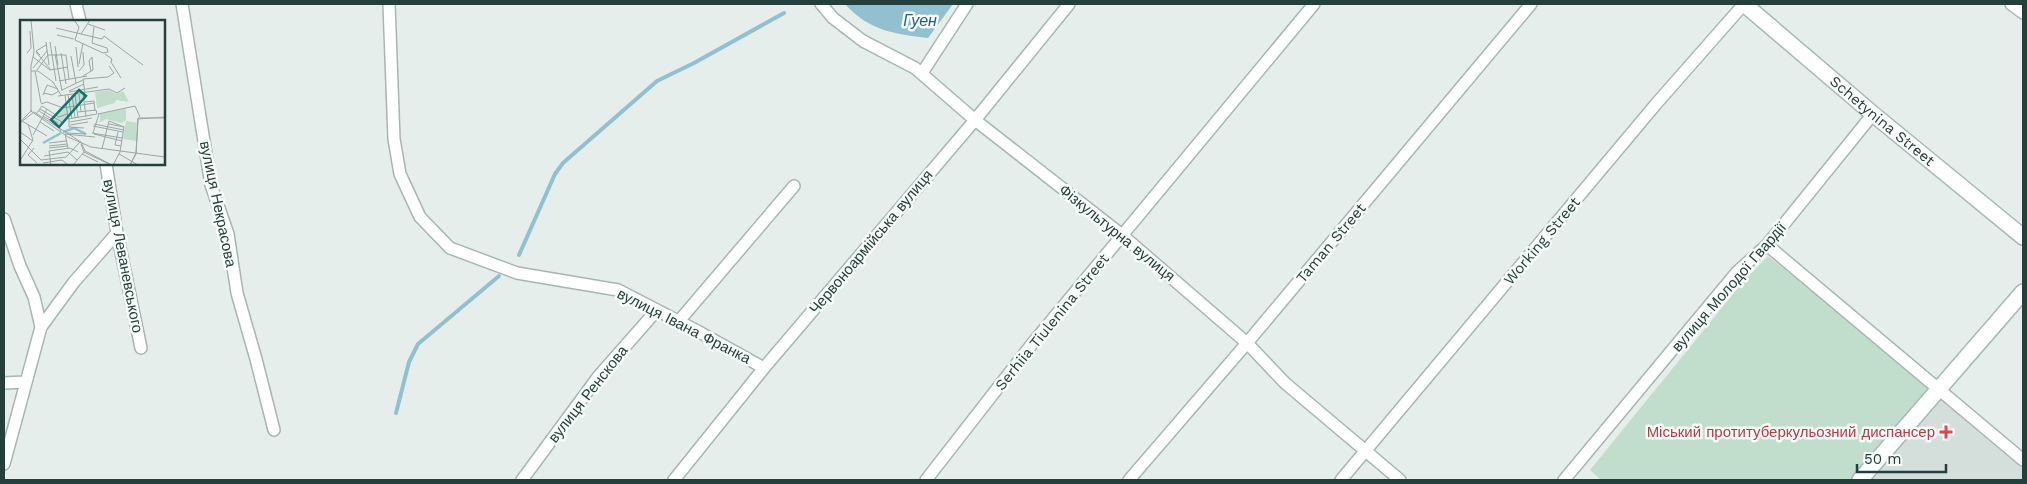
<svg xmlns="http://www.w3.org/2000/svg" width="2027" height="484" viewBox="0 0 2027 484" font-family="'Work Sans',sans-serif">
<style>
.built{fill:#d4dedb}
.green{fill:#c0decb}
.water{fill:#91c1d1}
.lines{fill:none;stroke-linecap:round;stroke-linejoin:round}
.stream{stroke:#91c1d1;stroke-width:4}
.street-casing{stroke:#a8b6b3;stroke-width:14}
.secondary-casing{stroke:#a5bab4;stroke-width:18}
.street{stroke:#fff;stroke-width:11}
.secondary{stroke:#fff;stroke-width:15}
.health-dot{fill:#e0444e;stroke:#f7fbf9;stroke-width:2}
.labels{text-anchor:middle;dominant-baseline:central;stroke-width:5;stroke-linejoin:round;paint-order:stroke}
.street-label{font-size:15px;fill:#25403c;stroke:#f7fbf9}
.health-label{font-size:15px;fill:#be3a42;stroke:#f7fbf9;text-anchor:end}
.water-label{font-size:16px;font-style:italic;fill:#20637b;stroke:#f7fbf9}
.inset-river{fill:none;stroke:#91c1d1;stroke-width:2.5}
.inset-road{fill:none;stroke:#99a8a5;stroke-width:1}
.view{fill:#0f766e;fill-opacity:0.15;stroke:#0f766e;stroke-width:2.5}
.inset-edge{fill:none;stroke:#25403c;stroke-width:2.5}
</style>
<rect width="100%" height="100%" fill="#e6eeeb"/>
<path class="built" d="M1941,396l82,72v12h-153z"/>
<path class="green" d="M1768,256l164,133 -78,91h-253l-11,-10 152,-187z"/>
<path class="water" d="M845,4h108l-25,34c-33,-4 -59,-7 -83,-34z"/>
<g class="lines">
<path class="stream" d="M519,255l36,-81 8,-11 94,-82 37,-18 90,-50
M396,413l13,-51 9,-18 81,-68"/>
<defs>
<path id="street" d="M76,4l4,17
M182,4l29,181 17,49 9,59 19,66 18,71
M389,4l5,135 6,35 20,43 30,31 67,25 101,17 83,43 63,35
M821,4l12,14 30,23 52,27 60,52 147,115 125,108 38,40 115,97
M2011,4l12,9
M922,73l45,-69
M106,164l11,69 24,115
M4,219l16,47 14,31 7,30 -37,137
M1767,245l256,215
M679,321l115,-135
M41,327l33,-45 43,-49
M4,383l21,-1
M522,480l76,-103 59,-67
M674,480l90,-112 211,-248 94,-116
M926,480l106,-136 282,-340
M1129,480l118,-137 284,-339
M1341,480l315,-376 88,-100
M1564,480l173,-208 30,-27 106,-131"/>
<g id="secondary">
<path id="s1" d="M1744,4l129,110 150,123"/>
<path d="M1860,480l163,-188"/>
</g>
</defs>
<use href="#street" class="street-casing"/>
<use href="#secondary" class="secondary-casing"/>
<use href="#street" class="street"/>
<use href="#secondary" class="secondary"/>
</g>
<path class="health-dot" d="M1943.5 424.5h5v5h5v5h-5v5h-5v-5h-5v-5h5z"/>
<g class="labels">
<g class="street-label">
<text stroke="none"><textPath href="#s1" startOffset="181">Schetynina Street</textPath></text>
<text transform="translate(218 204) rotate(78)">вулиця Некрасова</text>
<text transform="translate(1117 233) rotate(39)">Фізкультурна вулиця</text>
<text transform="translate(1542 241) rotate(-50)">Working Street</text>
<text transform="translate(871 242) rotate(-50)">Червоноармійська вулиця</text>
<text transform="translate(1331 243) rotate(-50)">Taman Street</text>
<text transform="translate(123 256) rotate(79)">вулиця Леваневського</text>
<text transform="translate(1729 287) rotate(-49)">вулиця Молодої Гвардії</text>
<text transform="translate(1052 322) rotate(-51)">Serhiia Tiulenina Street</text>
<text transform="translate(684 326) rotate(27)">вулиця Івана Франка</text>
<text transform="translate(588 394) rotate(-52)">вулиця Ренскова</text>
</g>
<g class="health-label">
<text x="1935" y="432">Міський протитуберкульозний диспансер</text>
</g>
<g class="water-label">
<text x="920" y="20">Гуен</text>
</g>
</g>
<g transform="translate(20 20)">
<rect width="145" height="145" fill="#e6eeeb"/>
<path d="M89,70l7,4 7,-3 6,11 -13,-2 -1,3 -18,5 -2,-16zM106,88v12l-4,3 -16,-4 -5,3 -4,-1h3v-7zM106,101l11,2 -1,18 -13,-2z" fill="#c0decb"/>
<path class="inset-river" d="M43,112l11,-4 12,6M23,123l18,-10"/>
<path class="inset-road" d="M11,0l3,32 -3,14v45M54,0l5,7 -4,13 28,13 5,-1 -1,-4M68,4l17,6M74,7l-2,16 15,5M36,8l46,11 2,-3 39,29M61,14l9,-14M37,15l17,4M26,22l3,23M30,22l6,39M35,26l3,19M56,27l2,20M16,32l15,18M7,33l4,-5 -1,-17M41,33l5,31M35,34l7,37M85,34l7,5 -1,3 10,16M20,35l-4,-4 10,-6M28,35h18l3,24M51,36l5,27M13,37l17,13 18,-3M59,44l4,-21M13,48l14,-17M17,50l11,-15M11,51h7l15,11 8,13M15,51l6,32M59,51l5,-6 -1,-13M71,51l-2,-10 3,-4M63,56l10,-6 -1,-13M39,61l28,-5M42,70l21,-10M49,71l15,-7M49,72l29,-5M24,73l8,2 7,-4M63,73l3,24M65,73l-2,-14 25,-2 6,-4 -5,-7M55,74l3,24M59,74l2,18M23,75l4,-10 11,4M45,75l3,24 29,-5M48,75l4,24M52,75l3,23M38,76l51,-7 8,4 8,-5M65,82l9,-1 1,10M21,84l6,-2 16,6 31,-5M20,89l22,13M11,91l37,26 23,10 74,10M19,91l19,12M58,92l18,-2 1,4M16,94l6,-8 17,11 8,-3M78,94l37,-8 5,11M23,96l14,8 4,7M49,99v8l15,1M2,101l25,15M0,102l12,-12M20,102l14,9M50,102l22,-4M0,103l14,-11 47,30 4,9 27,14M74,104l30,6M89,104l15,3M50,105l18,-3M73,106l30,6M0,107v5l13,9M98,112l-3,13 6,1M46,113l20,1M72,113l30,5M73,113l6,-19M74,114l28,7M13,115l14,-26M0,119l21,21 25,-3 14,-15M29,123l17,-2M29,126l18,-2M14,128l-6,7 9,8M29,128l19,-2M48,128l-3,-14 30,3M82,129l7,-28 15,6M64,132l27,13M62,134l16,8M99,134l19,11M24,136l24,-4 9,8M1,139l12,-19 -5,-16M23,143l19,-3 6,5M31,145l-2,-14 21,-3 8,4M53,145l11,-13 -3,-8M93,145l7,-13 4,-25M110,145l6,-12 2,-35h27M110,145l6,-11 2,-35 27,-2"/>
<path class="view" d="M59,70l7,6 -27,31 -8,-7z"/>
<rect width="145" height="145" class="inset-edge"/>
</g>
<rect width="2027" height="484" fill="none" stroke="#25403c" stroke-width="10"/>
<path d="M1857 464v8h89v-8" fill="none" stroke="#25403c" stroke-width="2.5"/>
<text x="1864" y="464" font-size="15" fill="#25403c" stroke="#f7fbf9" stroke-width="4" paint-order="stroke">50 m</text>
</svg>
